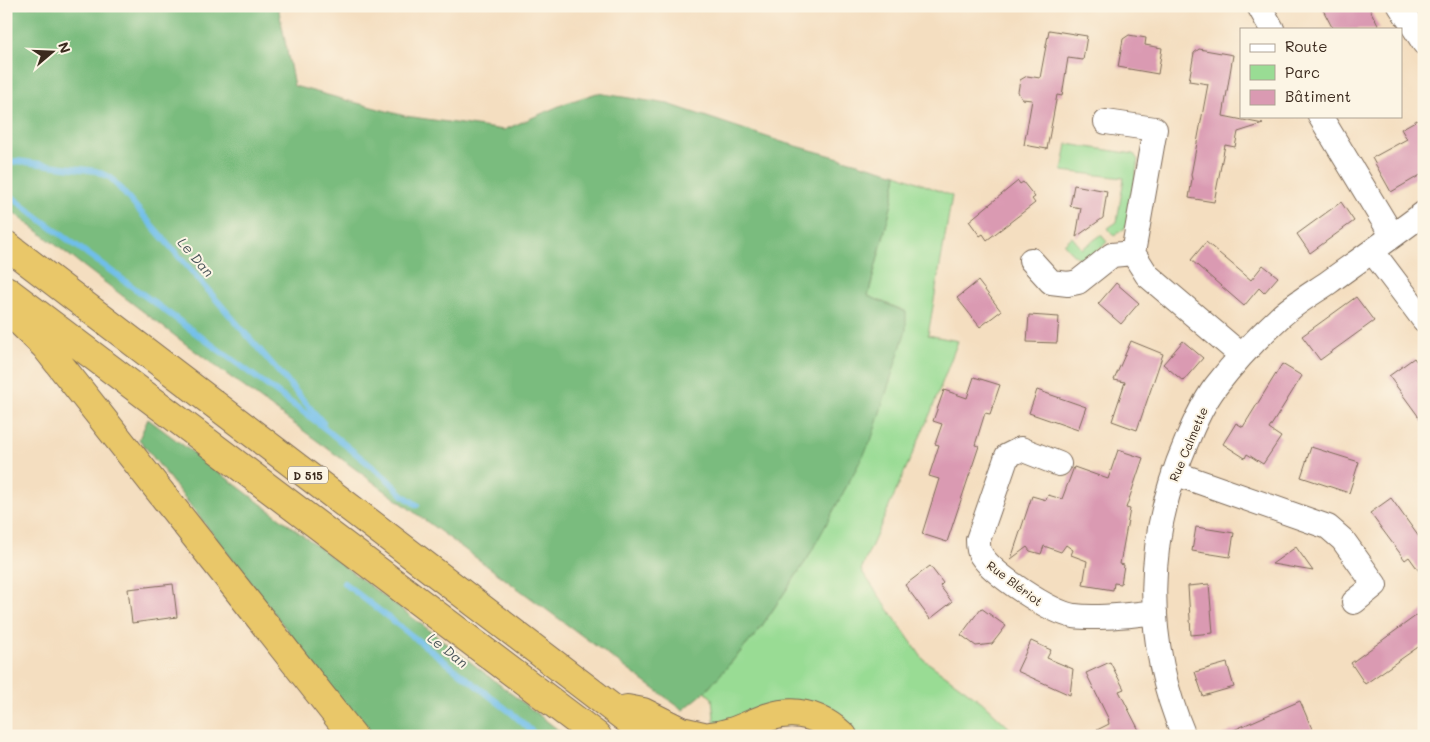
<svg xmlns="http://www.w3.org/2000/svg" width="1430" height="742" viewBox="0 0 1430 742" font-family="Mali,sans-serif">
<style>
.green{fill:#99dc94;stroke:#6a8359}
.forest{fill:#7abc7e;stroke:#5a734e}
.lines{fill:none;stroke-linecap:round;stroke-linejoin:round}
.stream{stroke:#6fbeea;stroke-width:6}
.building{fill:#da9ab2}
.street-casing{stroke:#7c6957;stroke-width:26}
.highway-casing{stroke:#7c6957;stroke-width:30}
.street{stroke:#fff;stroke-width:24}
.highway{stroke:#e9c769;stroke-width:28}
.labels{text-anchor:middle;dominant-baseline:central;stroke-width:4;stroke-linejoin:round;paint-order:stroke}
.shield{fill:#fcf5e5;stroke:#75675a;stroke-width:1}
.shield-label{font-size:11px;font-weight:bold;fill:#3b2a1e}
.street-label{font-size:12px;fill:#3b2a1e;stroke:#fcf5e5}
.water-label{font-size:14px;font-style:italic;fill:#4b565b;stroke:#fcf5e5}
</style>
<rect width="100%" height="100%" fill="#fcf5e5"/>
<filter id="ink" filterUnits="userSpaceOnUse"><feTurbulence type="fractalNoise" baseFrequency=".02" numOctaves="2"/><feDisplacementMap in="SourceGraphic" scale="10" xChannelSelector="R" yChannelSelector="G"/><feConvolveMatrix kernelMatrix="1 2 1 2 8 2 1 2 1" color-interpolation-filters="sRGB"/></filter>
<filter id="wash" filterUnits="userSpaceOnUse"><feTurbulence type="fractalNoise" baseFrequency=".0096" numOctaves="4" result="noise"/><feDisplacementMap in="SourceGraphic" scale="20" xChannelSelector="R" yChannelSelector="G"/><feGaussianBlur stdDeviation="1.12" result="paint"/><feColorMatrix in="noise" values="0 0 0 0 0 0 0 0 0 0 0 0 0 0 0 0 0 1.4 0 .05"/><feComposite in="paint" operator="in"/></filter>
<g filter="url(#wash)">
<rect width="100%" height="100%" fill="#f4dec0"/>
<path class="green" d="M1067,144l67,10 4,6 -10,63 -3,5 -11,8 -6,-8 9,-6 7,-44 -62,-7z
M897,174l55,22 -24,139 30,6 -27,71 -70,158 62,89 59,43 36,34h-163l-14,-15 -126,6 -3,-29 -7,-6 52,-59 51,-75 97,-247 -37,-15 24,-93z
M1101,235l6,7c-21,18 -23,26 -43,2l8,-7 10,12z"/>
<path class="forest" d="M6,6h272l16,80 111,30 99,14 62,-27 31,-10 71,11 114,38 115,32 -5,29 -24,93 38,16v18l-35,111 -63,117 -51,75 -52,59 -22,18 -492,-362 -185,-141z
M148,419l281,211 137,106h-197l-230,-297z"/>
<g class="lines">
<path class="stream" d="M6,164l11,-3 79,10 15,7 212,245
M6,192l34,27 277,203 69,56 18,18 13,9
M344,583l170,132 23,21"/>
</g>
<g id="blocks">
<path class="building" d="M1321,6h47l12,23h-47z
M1049,30l38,6 -4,24 -15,-2 -6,38 -5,-1 -10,54 -23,-4 8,-45 -10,-1 -4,-7 2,-12 7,-4 13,2z
M1129,35l17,3 -1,7 17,3 -4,26 -40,-7 5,-28z
M1199,49l34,6 -10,61 40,8 -25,8 -3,15 -10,-2 -11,57 -25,-4 3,-19 -1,-4 17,-91 -19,-3 5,-28z
M1424,119v54l-33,19 -19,-34 35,-19 -6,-10 16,-9 2,2z
M1018,181l2,3 3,-2 12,15 -3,2 3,4 -48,37 -4,-6 -3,2 -11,-15z
M1074,185l33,6 -4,27 -27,19 5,-29 -11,-2z
M1341,202l13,19 -44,32 -13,-19z
M1206,242l45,38 12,-15 15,12 -14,16 -5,-5 -15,18 -53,-46z
M978,281l23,30 -21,16 -23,-29z
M1116,283l23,20 -18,21 -23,-20z
M1356,297l18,24 -54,39 -18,-24z
M1029,315l30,2 -2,26 -30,-1z
M1131,341l32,13 -26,76 -25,-9 13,-39 -11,-2z
M1183,341l20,17 -20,23 -20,-17z
M1414,358l10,13v53l-35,-48z
M1282,364l20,12 -33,53 12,8 -18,27 -16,-10 -2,4 -22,-14 13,-21 7,4z
M974,377l26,8 -10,29 -5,-1 -10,32 4,1 -32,96 -25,-8 17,-55 -10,-3 10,-31 -4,-1 7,-20 -9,-3 11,-31 23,8z
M1037,390l49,17 -8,23 -49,-17z
M1311,447l48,15 -10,31 -48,-16z
M1118,450l25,8 -17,50 4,1 -10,55 4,1 -3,19 -7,-1 -1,7 -30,-5 4,-24 -16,-6 2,-5 -7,-5 -5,7 -17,-6 -3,8 -11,-3 -3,-4 -16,12 21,-63 14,4 2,-5 14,4 12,-32 34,12z
M1391,498l33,46v34l-15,-21 -4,3 -35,-47z
M1196,527l38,6 -4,24 -38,-6z
M1296,547l17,24 -41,-7z
M930,566l13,17 -3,3 12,16 -22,17 -25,-34z
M173,584l4,33 -45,6 -4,-34z
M1209,584l4,49 -22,2 -3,-49z
M981,608l25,18 -14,18 -16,2 -15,-11z
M1424,610v33l-59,41 -14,-21z
M1031,641l20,9 -4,8 26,11 -3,26 -53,-24z
M1110,662l14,27 -5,2 23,45h-57l24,-12 -1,-4h1l-23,-47z
M1227,663l7,24 -31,9 -8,-24z
M1300,701l15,35h-95l41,-18z"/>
</g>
</g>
<g filter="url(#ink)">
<use href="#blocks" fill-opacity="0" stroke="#7c6957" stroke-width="1"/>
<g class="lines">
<defs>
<path id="street" d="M1259,6l13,23
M1400,6l24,37
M1320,116l72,119
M1106,122l49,7 -22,124
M1372,251l52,69
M1133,253l14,22 94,80
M1031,260l20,22 17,2 10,-2 34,-27 21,-2
M1059,464l-38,-15 -14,7 -29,84c0,5 0,11 3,15 13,20 69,57 93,61 22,3 58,-1 81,-4
M1174,473l154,54 15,13 32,45 -21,17
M1184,736c-41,-96 -39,-198 2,-293 8,-20 17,-40 30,-57 19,-25 41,-48 64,-69 14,-13 33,-24 49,-35 32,-23 63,-45 95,-69"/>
<path id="highway" d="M6,245l643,491
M6,290l591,446
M6,308l39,38 308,390
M627,709l16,3 38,19 22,5
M710,736c21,-1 39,-12 59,-19 28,-9 52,-1 74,19"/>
</defs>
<use href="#street" class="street-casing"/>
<use href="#highway" class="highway-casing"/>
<use href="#street" class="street"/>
<use href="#highway" class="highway"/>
</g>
</g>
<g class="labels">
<rect class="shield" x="288" y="466.5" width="40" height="17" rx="4"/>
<g class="shield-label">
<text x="308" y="475">D 515</text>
</g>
<g class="street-label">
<text transform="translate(1188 444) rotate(-67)">Rue Calmette</text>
<text transform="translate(1015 583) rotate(37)">Rue Blériot</text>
</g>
<g class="water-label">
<text transform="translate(196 257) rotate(49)">Le Dan</text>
<text transform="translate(448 650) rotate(38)">Le Dan</text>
</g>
</g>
<rect width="1430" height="742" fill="none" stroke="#fcf5e5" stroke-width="25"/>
<rect x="1240" y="28" width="162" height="90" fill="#fcf5e5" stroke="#afa495"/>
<rect x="1250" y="44" width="25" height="8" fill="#ffffff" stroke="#afa495"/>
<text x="1285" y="52" font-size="15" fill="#3b2a1e">Route</text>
<rect x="1250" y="65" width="25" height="15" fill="#99dc94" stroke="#afa495"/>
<text x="1285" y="78" font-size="15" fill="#3b2a1e">Parc</text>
<rect x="1250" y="90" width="25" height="15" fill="#da9ab2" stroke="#afa495"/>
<text x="1285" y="102" font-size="15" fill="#3b2a1e">Bâtiment</text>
<g transform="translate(52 52) rotate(71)" stroke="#fcf5e5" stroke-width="4" paint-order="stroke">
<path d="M0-4L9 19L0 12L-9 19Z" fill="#3b2a1e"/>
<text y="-8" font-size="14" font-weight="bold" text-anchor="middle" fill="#3b2a1e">N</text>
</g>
</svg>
